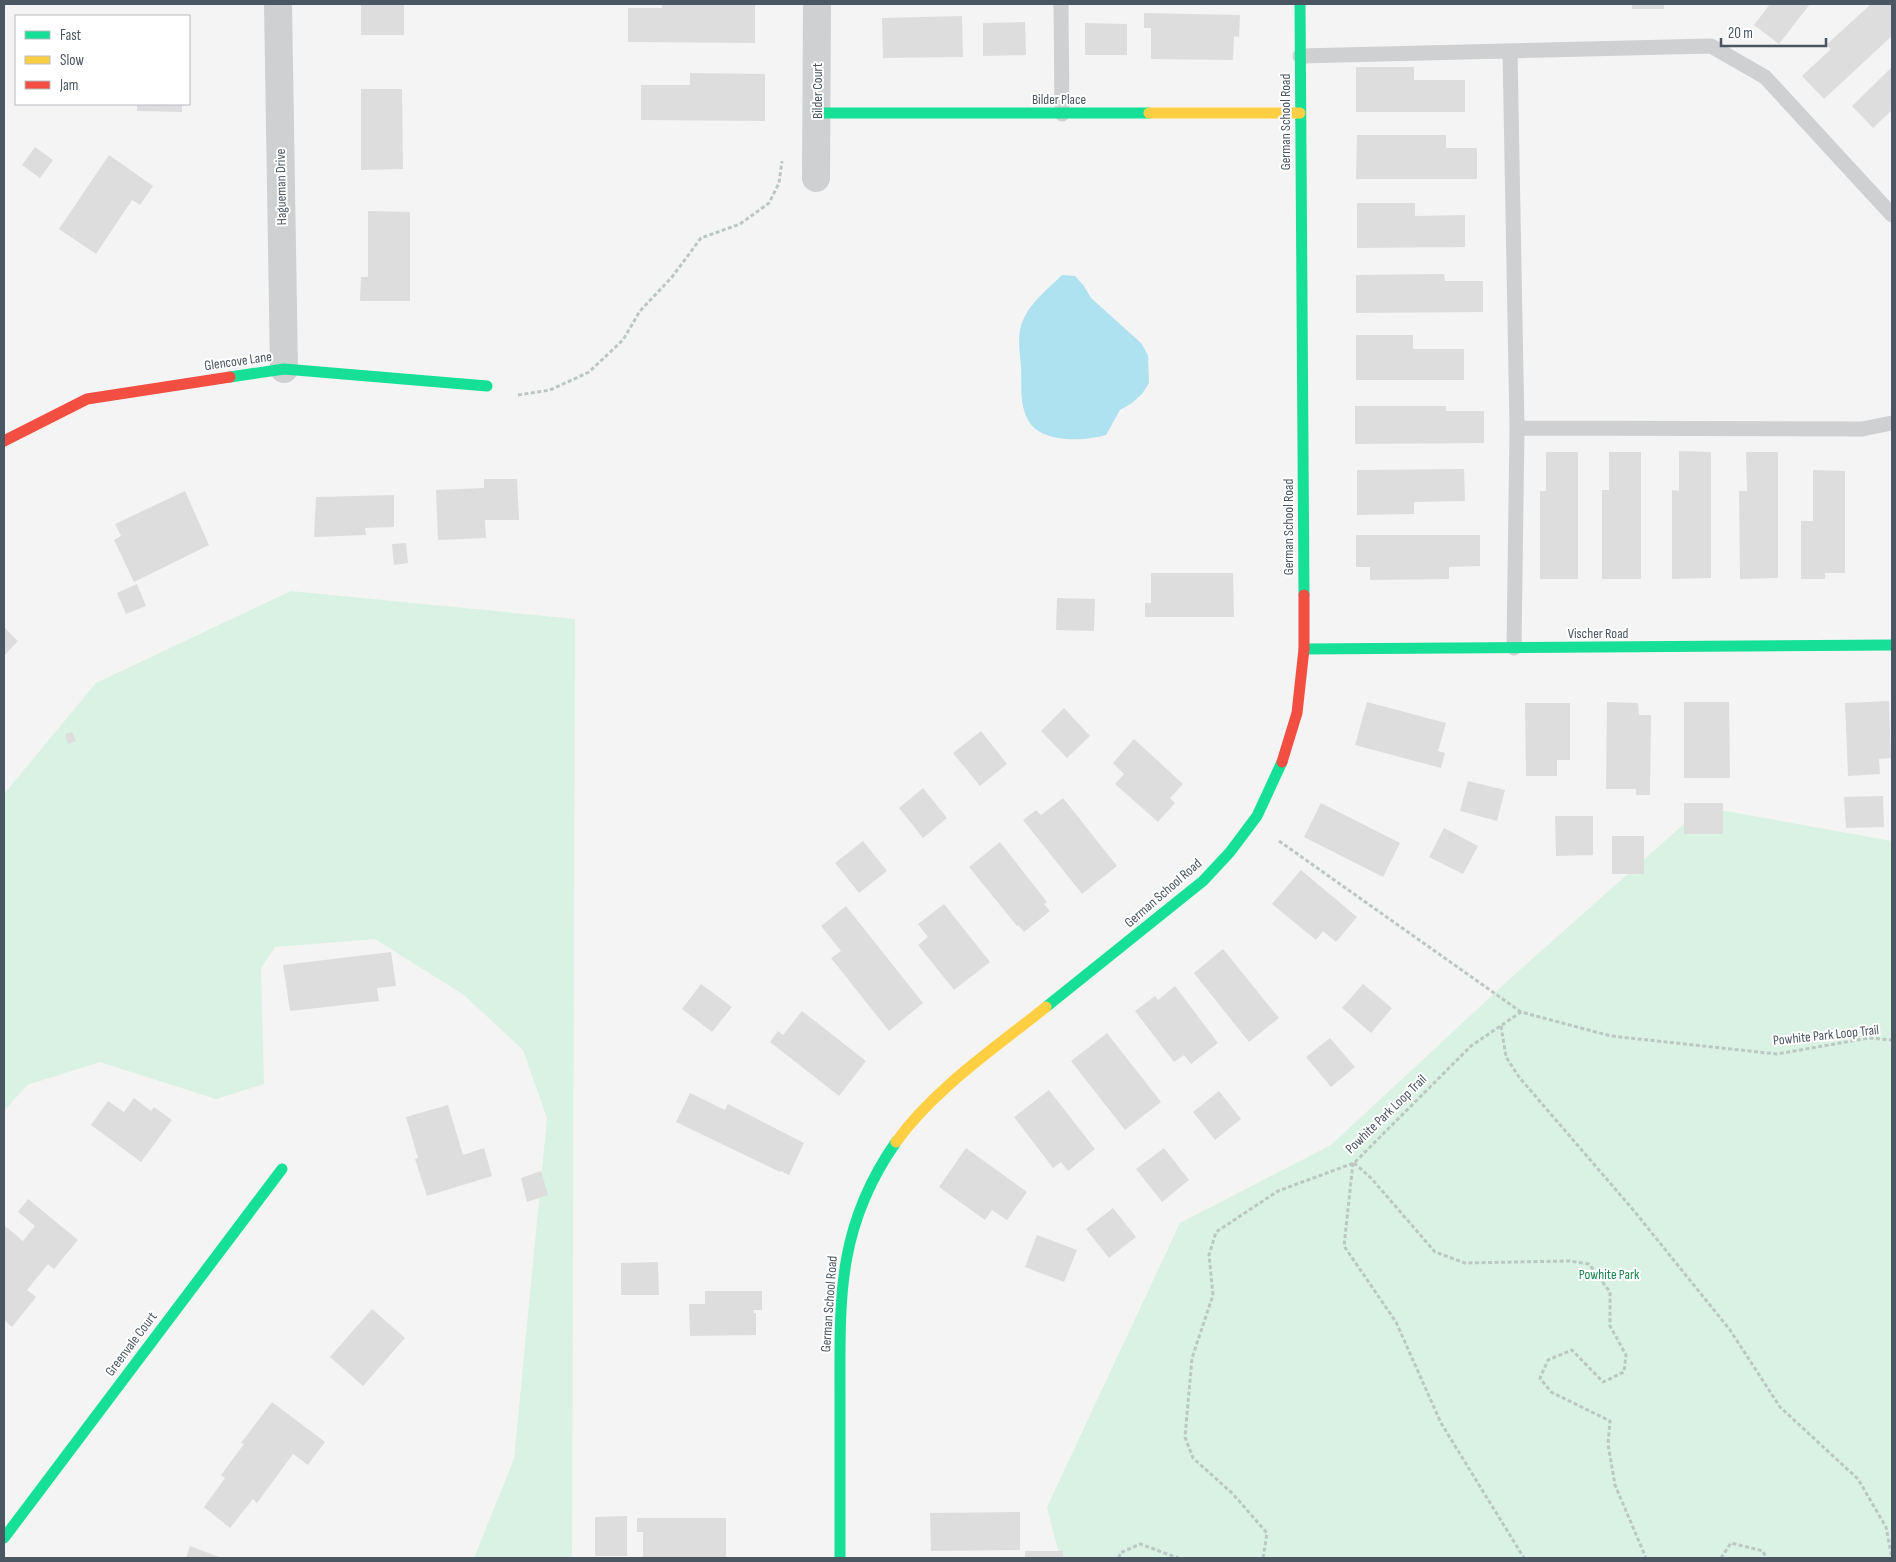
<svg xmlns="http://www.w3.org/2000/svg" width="1896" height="1562" viewBox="0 0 1896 1562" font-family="'Sofia Sans Condensed',sans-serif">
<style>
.green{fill:#d9f2e3}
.water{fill:#aee2f0}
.building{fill:#ddddde}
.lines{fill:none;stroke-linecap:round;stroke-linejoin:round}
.path{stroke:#bcc7c4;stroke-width:3;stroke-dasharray:4 2.5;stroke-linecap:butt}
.lane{stroke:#ced0d2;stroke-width:15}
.street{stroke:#ced0d2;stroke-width:28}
.fast{stroke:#16e098;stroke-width:11}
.slow{stroke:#ffcf43;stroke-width:11}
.jam{stroke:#f24e42;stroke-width:11}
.labels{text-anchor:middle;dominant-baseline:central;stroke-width:4;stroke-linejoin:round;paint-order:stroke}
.street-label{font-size:14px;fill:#4a5661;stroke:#fff}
.park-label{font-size:14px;fill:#17864f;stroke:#fff}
</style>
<rect width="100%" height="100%" fill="#f4f4f4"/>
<path class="green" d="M291,591l284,28 -3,939h-98l40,-99 33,-341 -24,-68 -59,-55 -89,-56 -100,8 -14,21 3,116 -48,15 -116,-37 -73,23 -23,26v-317l92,-111z
M1703,807l189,34v717h-832l-13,-51 133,-284 151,-78 182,-169z"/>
<path class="water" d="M1062,275l13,1 9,10 7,12 50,45 7,12 1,28 -7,11 -10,9 -12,7 -14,25c-21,6 -65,9 -78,-15 -9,-16 -6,-35 -7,-53 -1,-16 -5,-34 3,-49 8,-17 25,-30 38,-43z"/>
<path class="building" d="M361,4h43v31h-43z
M662,4h93v39l-127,-1v-34h34z
M1632,4h32v5h-32z
M1770,4h40l-31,40 -25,-19z
M1871,4h21v32l-68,63 -22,-23 29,-27 -5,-4z
M1144,13l96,2 -1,22 -5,-1 -1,24 -82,-1v-31h-7z
M962,16l1,41 -80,1 -1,-40z
M1025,22l1,33 -43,1v-33z
M1085,23l42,1v31h-42z
M1356,67h58v13h51v32h-109z
M1892,67v43l-19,18 -21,-22z
M690,73l75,1v47l-124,-1v-35h49z
M361,89h41l1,80 -42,1z
M137,104h45v8l-45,-1z
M1357,135h89v13h31v31h-121z
M35,147l18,13 -13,18 -18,-13z
M109,155l44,31 -13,19 -8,-5 -36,54 -37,-25z
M1357,203h58v13l50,-1v32l-108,1z
M368,211l42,1v89h-50l1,-24h7z
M1444,274l1,7h38v31l-127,1v-38z
M1356,335h57v14h51v31h-108z
M1355,406h91v5h38v32l-129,1z
M1679,451l32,1v126l-39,1v-89l7,1z
M1546,452h32v127h-38v-88h6z
M1609,452h32v127h-39v-89h7z
M1746,452h32v126l-38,1 -1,-88h8z
M1464,469l1,32 -51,1v12l-57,1v-45z
M1813,470l32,1v102h-20v6h-24v-58h12z
M484,479h33l2,41h-34l1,18 -48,2 -2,-50 48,-2z
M185,491l24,54 -75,37 -20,-42 7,-4 -6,-12z
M394,495v32l-29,1 1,7 -52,2 2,-40z
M1356,535h124v31l-31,1v12l-79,1v-13h-14z
M406,543l2,20 -14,2 -2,-21z
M1151,573h82l1,44h-89v-14h6z
M137,584l9,22 -20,8 -9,-21z
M1057,598l38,1 -1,32 -38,-1z
M4,627l14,14 -14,15z
M1889,701l2,57 -12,1 1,15 -32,2 -3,-73z
M1367,702l79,21 -8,28 7,2 -4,15 -86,-23z
M1607,702l31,1 1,12h12l-1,80h-14v-6h-30z
M1684,702h45l1,76h-46z
M1525,703h45v57h-13v16h-31z
M1064,708l26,28 -23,22 -26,-27z
M981,731l26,33 -27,22 -27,-33z
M72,732l4,9 -8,3 -3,-10z
M1134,739l49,45 -13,14 5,5 -17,19 -43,-38 9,-10 -11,-11z
M1468,781l37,9 -8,31 -37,-10z
M923,788l24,30 -24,20 -24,-30z
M1883,796l1,31 -38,1 -2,-31z
M1063,798l54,68 -35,28 -59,-74 13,-10 5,5z
M1321,803l79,40 -17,34 -79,-40z
M1684,803h39v31h-39z
M1555,816h38v39l-37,1z
M1444,828l34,18 -15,28 -34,-17z
M1612,836h32v38h-32z
M863,841l24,30 -28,22 -24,-30z
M1000,842l47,60 -3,2 6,7 -26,21 -6,-7 -1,1 -48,-59z
M1301,870l56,47 -21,25 -13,-11 -7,9 -44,-36z
M944,904l46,58 -36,28 -36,-45 10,-8 -10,-13z
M846,906l77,97 -34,28 -58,-73 10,-7 -20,-25z
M1223,949l56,69 -30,24 -55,-69z
M391,952l5,34 -19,2 2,13 -89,10 -7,-46z
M701,984l31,23 -20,25 -30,-23z
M1363,984l29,24 -21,25 -29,-25z
M1175,986l43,57 -27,21 -7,-9 -10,7 -39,-51 20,-15 3,4z
M802,1011l64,50 -27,35 -69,-54 8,-11 5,4z
M1107,1033l54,69 -36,28 -54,-69z
M1330,1038l25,29 -24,20 -25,-30z
M1049,1090l46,59 -27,22 -7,-9 -8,6 -39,-51z
M1219,1091l22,28 -26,21 -22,-28z
M690,1093l35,17 3,-6 76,39 -15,32 -8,-4 -1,1 -104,-50z
M134,1098l17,13 3,-4 18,13 -31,42 -50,-37 17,-24 16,11z
M448,1105l15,50 21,-7 8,28 -65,20 -12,-37 3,-1 -12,-41z
M966,1148l61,44 -20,28 -15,-10 -7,10 -46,-33z
M1164,1148l25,32 -27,22 -26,-33z
M541,1171l7,24 -21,7 -6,-24z
M28,1199l50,41 -24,29 -6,-5 -21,26 9,7 -24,30 -8,-7v-95l19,16 12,-15 -17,-14z
M1113,1208l23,29 -27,21 -23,-29z
M1037,1235l40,15 -13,32 -39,-15z
M658,1262l1,33h-38v-32z
M705,1291h57v19h-8v3h2v22l-66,1 -1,-32h16z
M372,1309l33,29 -42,48 -33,-29z
M272,1402l53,40 -17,23 -15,-11 -36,49 -4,-4 -23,29 -26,-21 21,-29 -4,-3 23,-31 -3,-1z
M1020,1512v38l-89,1 -1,-38z
M627,1516v40h-32v-39z
M637,1518h89v40h-83v-26h-6z
M190,1546l32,12h-36z
M1025,1551h38v7h-38z"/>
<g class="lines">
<path class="path" d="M518,395l32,-5 39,-18 34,-32 17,-29 32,-34 29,-39 39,-14 29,-21 10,-20 3,-22
M1279,841l242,171
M1501,1026l5,31 13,20 116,135 95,118 50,77 78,72 28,48 6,31
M1353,1163l-9,83 52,76 45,101 83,135
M1354,1163l17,15 64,74 30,11 105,-2 19,3 21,28v34l16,29 -2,17 -21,10 -31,-32 -24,10 -8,18 11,14 59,29 -2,23 7,41 31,73
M1119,1558l1,-5 20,-9 38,14
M1263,1558l4,-25 -34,-39 -40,-36 -8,-21 7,-79 21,-63 -4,-40 7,-23 62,-41 76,-28 117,-117 50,-34 90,24 166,18 92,-16 23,2
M1721,1558l10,-15 32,8 3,7"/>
<path class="lane" d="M1061,4l1,110
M1510,51l7,377 -3,220
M1300,56l411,-10 54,31 127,138
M1517,428l345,1 30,-6"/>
<path class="street" d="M278,4l6,365
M816,178l1,-174"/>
<path class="fast" d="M1300,4l4,591
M817,113h332
M230,377l54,-8 203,17
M1304,649l588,-4
M1046,1007l157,-126 27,-29 27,-36 25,-54
M4,1538l278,-369
M840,1558c0,-53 0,-107 0,-160 0,-99 -4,-170 56,-256"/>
<path class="slow" d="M1149,113h151
M896,1142c38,-53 99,-94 150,-135"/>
<path class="jam" d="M4,441l83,-42 143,-22
M1282,762l15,-49 7,-64v-54"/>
</g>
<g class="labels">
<g class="street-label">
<text transform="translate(817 91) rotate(-90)">Bilder Court</text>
<text x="1059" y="99">Bilder Place</text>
<text transform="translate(1285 122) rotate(-90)">German School Road</text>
<text transform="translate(281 187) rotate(-91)">Hagueman Drive</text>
<text transform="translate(238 361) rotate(-8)">Glencove Lane</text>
<text transform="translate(1288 527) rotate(-90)">German School Road</text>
<text x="1598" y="633">Vischer Road</text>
<text transform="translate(1163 893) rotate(-41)">German School Road</text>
<text transform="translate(1826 1035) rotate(-6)">Powhite Park Loop Trail</text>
<text transform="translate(1386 1114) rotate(-44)">Powhite Park Loop Trail</text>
<text transform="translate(829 1304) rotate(-86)">German School Road</text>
<text transform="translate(131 1344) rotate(-53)">Greenvale Court</text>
</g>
<g class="park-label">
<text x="1609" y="1274">Powhite Park</text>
</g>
</g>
<rect width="1896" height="1562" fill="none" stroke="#4a5661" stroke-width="10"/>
<rect x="15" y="15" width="175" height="90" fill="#ffffff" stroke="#b7bbc0"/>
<rect x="25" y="31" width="25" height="8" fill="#16e098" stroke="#b7bbc0"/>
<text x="60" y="40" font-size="15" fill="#4a5661">Fast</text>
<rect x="25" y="56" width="25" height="8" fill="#ffcf43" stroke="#b7bbc0"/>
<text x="60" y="65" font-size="15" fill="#4a5661">Slow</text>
<rect x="25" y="81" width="25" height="8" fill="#f24e42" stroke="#b7bbc0"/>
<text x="60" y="90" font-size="15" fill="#4a5661">Jam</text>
<path d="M1721 38v8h105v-8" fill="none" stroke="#4a5661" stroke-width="2.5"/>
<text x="1728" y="38" font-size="15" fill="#4a5661" stroke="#ffffff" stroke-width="4" paint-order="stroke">20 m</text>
</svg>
